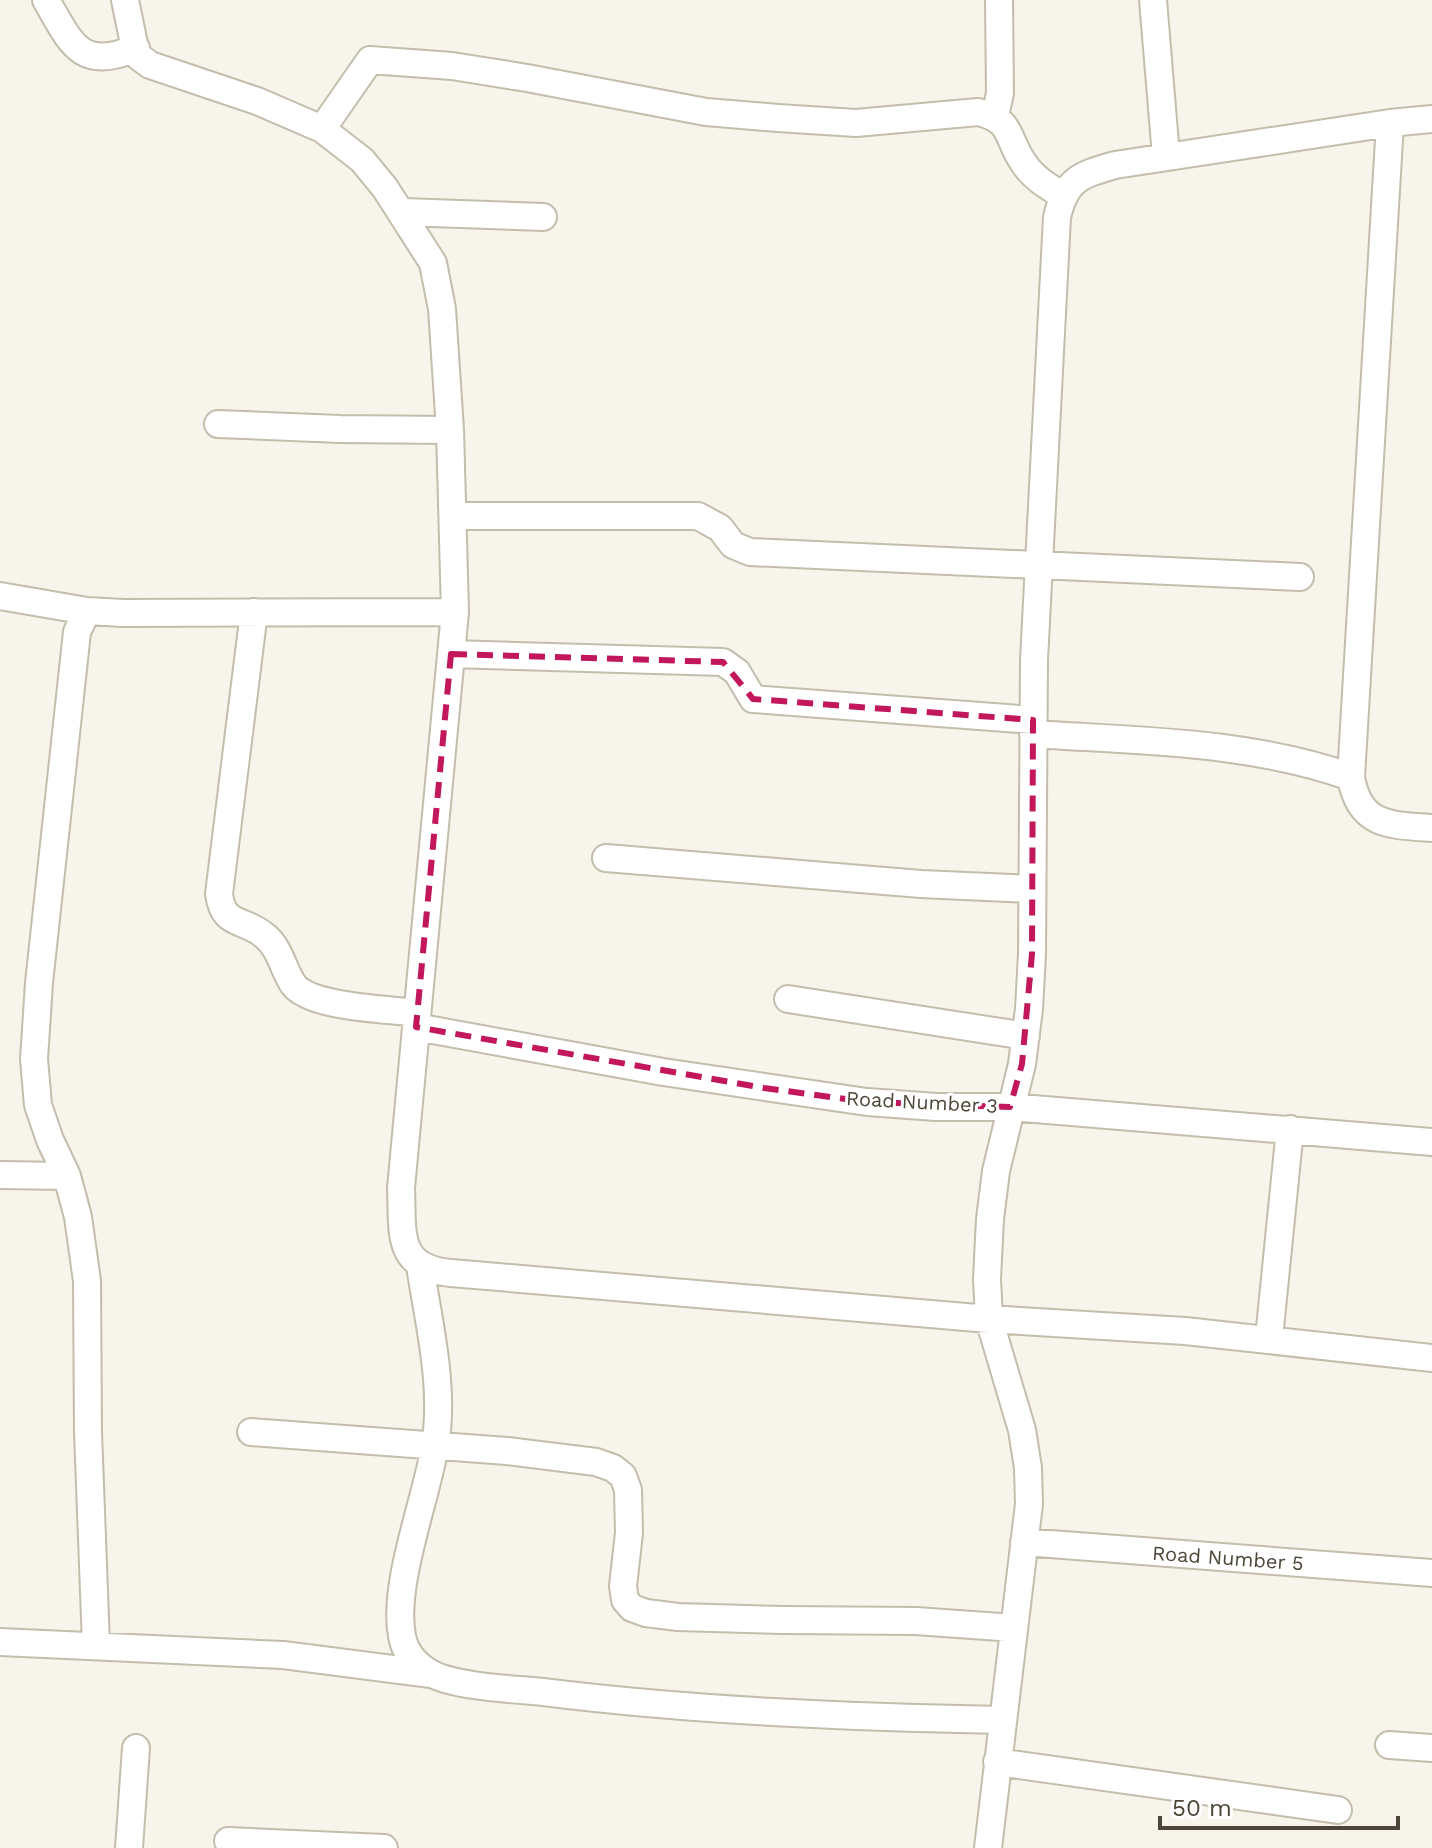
<svg xmlns="http://www.w3.org/2000/svg" width="1432" height="1848" viewBox="0 0 1432 1848" font-family="'Work Sans',sans-serif">
<style>
.lines{fill:none;stroke-linecap:round;stroke-linejoin:round}
.street-casing{stroke:#c3bdac;stroke-width:30}
.street{stroke:#fff;stroke-width:26}
.marked{fill:none;stroke:#c2185b;stroke-width:6;stroke-dasharray:16 10;stroke-linejoin:round}
.labels{text-anchor:middle;dominant-baseline:central;stroke-width:6;stroke-linejoin:round;paint-order:stroke}
.street-label{font-size:20px;fill:#4c4638;stroke:#fff}
</style>
<rect width="100%" height="100%" fill="#f6f4eb"/>
<g class="lines">
<defs>
<path id="street" d="M46,0c25,43 34,72 90,48
M125,0l9,44 4,12 12,9 107,36 65,28 40,31 23,28 48,75 9,46 8,121 5,182 -54,576c2,45 -6,80 50,85l538,46 196,12 247,27
M1153,0l13,156
M995,116l5,-23 -1,-93
M1390,123l-39,654c8,49 38,48 81,51
M322,129l48,-69 82,6 75,12 179,34 72,6 78,5 122,-11c35,8 28,25 45,50 9,15 24,24 39,33
M403,212l140,5
M218,424l122,5 110,1
M454,516h244l22,12 13,17 17,7 550,25
M0,596l87,15
M254,612l-35,282c4,33 25,24 46,42 15,12 18,33 28,48 17,24 96,25 124,29
M451,654l272,8 14,10 16,27 280,21
M1033,734c106,7 217,7 318,43
M606,858l315,26 111,5
M788,999l238,37
M416,1027l247,45 204,30 69,5h74l422,35
M0,1175l67,1
M420,1266c9,59 25,121 15,180 -9,54 -43,139 -33,190 3,17 14,29 28,37 25,14 84,16 113,19 153,19 306,25 459,28
M1269,1338l21,-209
M251,1432l256,19 89,11 17,6 10,8 5,14 1,43 -6,53 2,14 7,8 14,5 32,4 105,3 133,1 98,7
M1024,1542l408,31
M0,1642l283,13 148,19
M96,1645l-8,-213 -1,-151 -9,-64 -11,-41 -17,-36 -12,-35 -4,-46 5,-76 38,-351 10,-21 36,2 332,-1
M1389,1745l43,3
M997,1762l341,48
M228,1841l156,7
M129,1848l7,-100
M988,1848l41,-344 -1,-36 -6,-38 -33,-111 -2,-40 3,-60 6,-48 26,-107 7,-55 3,-55 2,-294 23,-443c9,-38 23,-42 58,-52l275,-42 42,-4"/>
</defs>
<use href="#street" class="street-casing"/>
<use href="#street" class="street"/>
</g>
<path class="marked" d="M451,654l272,8 30,37 280,21 -1,234 -10,110 -12,43 -143,-5 -103,-14 -348,-61z"/>
<g class="labels">
<g class="street-label">
<text transform="translate(922 1102) rotate(3)">Road Number 3</text>
<text transform="translate(1228 1558) rotate(4)">Road Number 5</text>
</g>
</g>
<path d="M1160 1816v12h238v-12" fill="none" stroke="#4c4638" stroke-width="4"/>
<text x="1172" y="1816" font-size="24" fill="#4c4638" stroke="#ffffff" stroke-width="6" paint-order="stroke">50 m</text>
</svg>
